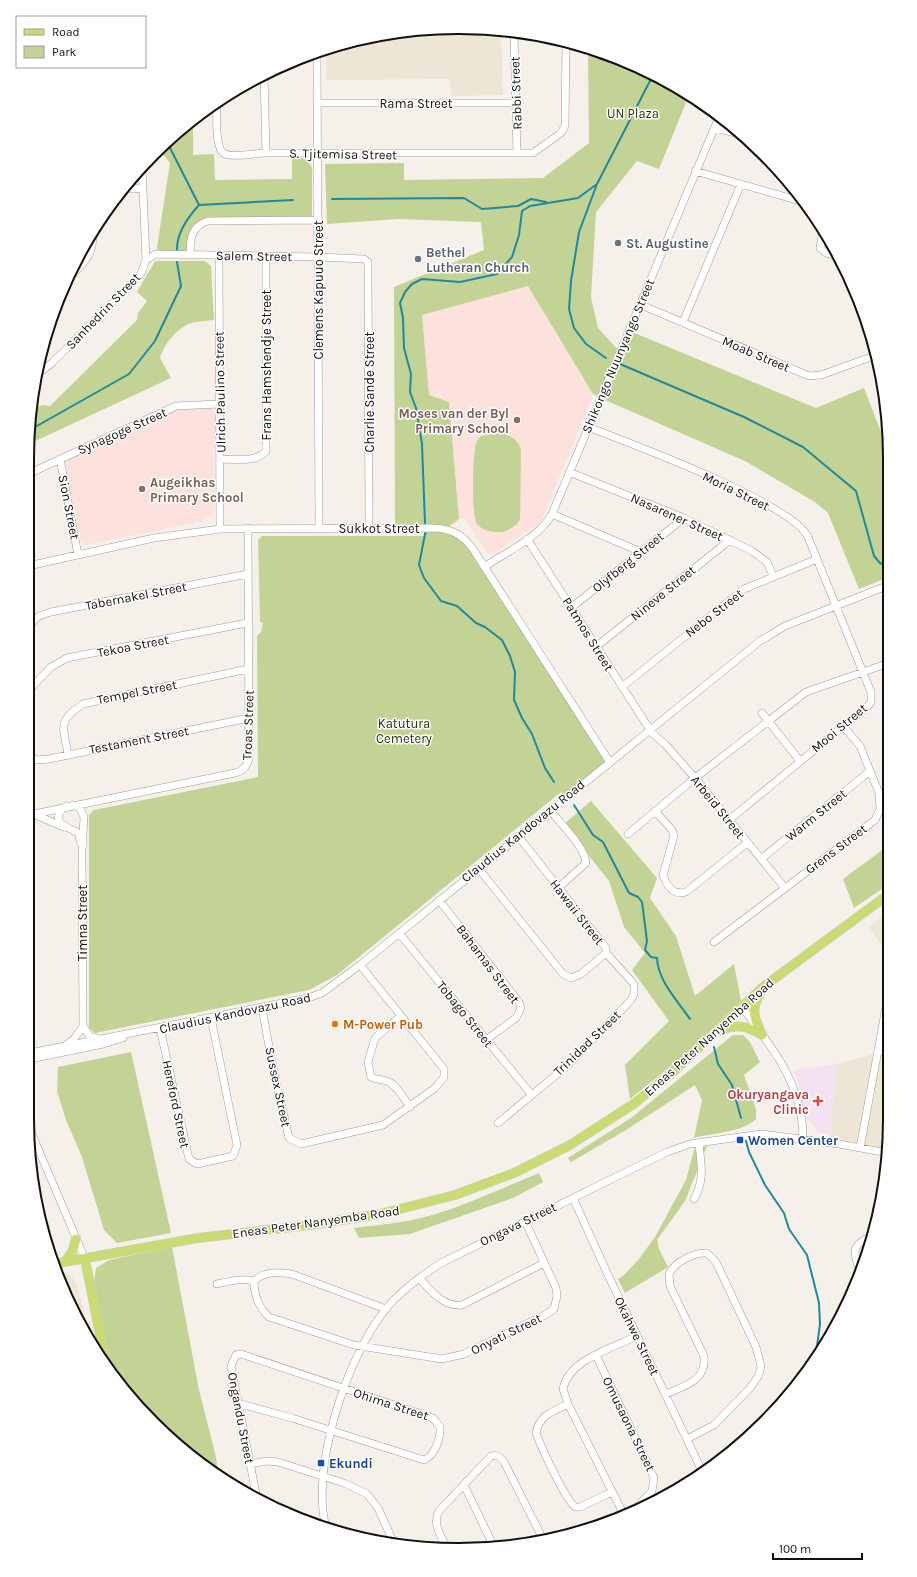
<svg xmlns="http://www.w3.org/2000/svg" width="917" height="1577" viewBox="0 0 917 1577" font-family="Karla,sans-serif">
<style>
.built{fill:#ede6d7}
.education{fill:#fce1dd}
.medical{fill:#f4e1f2}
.green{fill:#c3d295}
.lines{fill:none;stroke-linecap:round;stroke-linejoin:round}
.stream{stroke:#22899b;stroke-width:2}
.minor-casing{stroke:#a09c95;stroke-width:8}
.major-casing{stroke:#d0cfcf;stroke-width:10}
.minor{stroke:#fff;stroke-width:7}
.major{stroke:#cadb75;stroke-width:9}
.worship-dot{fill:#6b7280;stroke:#fff;stroke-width:1.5}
.education-dot{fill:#8d6e63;stroke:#fff;stroke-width:1.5}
.food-dot{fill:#e8710a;stroke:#fff;stroke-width:1.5}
.health-dot{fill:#e0444e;stroke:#fff;stroke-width:1.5}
.transit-dot{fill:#1a4fb4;stroke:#fff;stroke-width:1.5}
.labels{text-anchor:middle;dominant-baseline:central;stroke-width:3;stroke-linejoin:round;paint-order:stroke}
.street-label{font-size:13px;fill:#12110e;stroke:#fff}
.park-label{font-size:13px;fill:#2b330b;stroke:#fff}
.worship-label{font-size:13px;font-weight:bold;fill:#5b616d;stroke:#fff;text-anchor:start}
.education-label{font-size:13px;font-weight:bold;fill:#785e54;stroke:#fff;text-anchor:end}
.food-label{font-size:13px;font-weight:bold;fill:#c56008;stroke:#fff;text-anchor:start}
.health-label{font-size:13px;font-weight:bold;fill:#be3a42;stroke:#fff;text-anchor:end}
.transit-label{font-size:13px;font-weight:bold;fill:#164399;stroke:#fff;text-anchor:start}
.rim{fill:none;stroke:#12110e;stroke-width:2}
</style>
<rect width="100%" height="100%" fill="#f5f1ea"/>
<path class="built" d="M458,27l43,4 2,64 -52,1 -1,-17 -124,1v-30l48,-15z
M889,911v46l-20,-30z
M889,991l-1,162 -59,-10 8,-79 40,-11z
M65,1272l8,6 6,12 10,48 -17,-28 -16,-37z"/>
<path class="education" d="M528,286l65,108 -1,5 -52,124 -47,31 -6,-1 -22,-35 -6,1 -10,-117 -20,-7 -7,-80z
M178,407h31l6,5 -1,101 -12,8 -116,24 -6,-6 -15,-75 2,-5z"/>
<path class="medical" d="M837,1064l-7,70 -11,-2 -14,-15 -6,-32 -6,-15z"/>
<path class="green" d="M588,49l35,11 66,35 -30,74 -22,-8 -41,51 -5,85 7,31 22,24 -19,46 -8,-4 -65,-108 -106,29 7,80 20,7 10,117 -13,10 17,8 146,224 -43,36 -5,-5 -224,183 -28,15 -214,43 -6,-5v-213l5,-5 164,-33 -1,-141 4,-4 2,-9 -3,-1 -2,-82 4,-4h163l1,-7 -31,-1 -1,-241 90,-37 -3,-28 -83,-3 -71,5 -2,-60 79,-1v17l139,-2 46,-35z
M193,121v34l21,-1 1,26 77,-1v-21h14l6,9v53l-104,1 -12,7 -6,27 -34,-1 14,-91 -11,-14z
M155,261h50l6,5 3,54c-8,1 -16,1 -23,3 -14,5 -27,21 -31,35l11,20 -140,65 -3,4v-17l4,-19 10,-6 8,1 87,-86 1,-7 9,-12 -10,-9z
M632,332l184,76 48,-20 25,65v124l-30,12 -31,-76 -13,-11 -70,-41 -140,-61z
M496,431c10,2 22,7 25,18l-1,71c-5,7 -14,13 -23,12 -7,0 -15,-2 -20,-8 -6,-9 -4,-62 -2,-76 0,-4 2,-7 5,-11z
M591,801l66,77 -7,20 26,38 19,60 39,-32 7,37 -59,56 -52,42 -5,-34 44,-44 -37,-51 13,-17 -21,-26 -15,-46 -45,-57z
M889,845v39l-35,24 -11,-29z
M733,1035h10l7,7 10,20 -16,13 12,34v10c-13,13 -44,14 -62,19l8,-38 -7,-15 -69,45 -55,32 -3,-4 63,-40z
M131,1052l40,181 -54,10 -13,-13 -22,-73 -16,-37 -9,-29 1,-24z
M707,1146l-22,55 -28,39 2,9 9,18 -43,26 -7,-14 6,-4 15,-16 16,-22 31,-57 8,-30z
M539,1173l4,9 -30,16 -103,36 -51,4 -5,-10c27,-3 55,-6 82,-14 35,-11 69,-27 103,-41z
M172,1247l27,143 17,67 2,20 -64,-53 -42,-50 -18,-91 2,-15 13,-8z"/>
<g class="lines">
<path class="stream" d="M167,142l32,63
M332,199l132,-1 18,11 36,-3 13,-7 15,3
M177,251c-1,-18 11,-34 22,-46l94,-5
M606,358l-20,-14 -12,-16 -5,-19 2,-28 8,-49 18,-48 56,-109
M620,364l124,53 59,30 53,44 18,65 6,7 9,4
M28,431l101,-57 26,-33 26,-55 -4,-24
M425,523l-3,-79 -6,-36 -6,-16 1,-18 -7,-26 -1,-30 -3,-15 5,-11 7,-8 10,-5 38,3 37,-8 15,-17 7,-22 3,-24 8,-5 48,-8 19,-14
M426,529l-7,36 5,13 17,23 16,5 19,17 9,4 17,13 8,16 5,16 -1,28 8,18 10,16 13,34 9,14
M574,805l19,30 10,7 26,51 9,4 4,5 5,39 -2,9 6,7 6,1c1,23 20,42 33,61
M714,1047l4,17 14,21 9,33
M746,1141l3,11 16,33 19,28 5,16 18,26 12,48 1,21 -5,37"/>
<defs>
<path id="minor" d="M514,32l3,121
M317,53l2,475
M264,75l2,78
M217,101c0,11 -3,49 8,53 11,4 29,-1 41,-1h267l28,-20 4,-7 1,-84
M317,103h198
M715,128l25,6
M695,171l105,30
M125,188l18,1
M823,231l-3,17 6,5 12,3
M190,255c0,-15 1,-29 18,-34l109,-1
M219,256l1,273
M146,260l10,-6 162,3 46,2 4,3 1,266
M73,274c15,-16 20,-19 20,-42
M639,304l170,72 12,-1 53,-19
M683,322l58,-138
M39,373l13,-10 89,-89 5,-14 -4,-93
M588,427c41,16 204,76 220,110l63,155v10l-3,4 -139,114
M60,459l18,96
M221,459c14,0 35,4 45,-8v-195
M569,472l115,46 68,33 15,11 6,14
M28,474l148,-68 43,-2
M552,514l89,38
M527,539l125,194 13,11 30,34 90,110
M28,566l126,-28 66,-9 215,-1c17,1 28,7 38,21l136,212
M484,567c22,-15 55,-29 68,-53l167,-397
M572,607l112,-89
M29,625l10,-9 12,-4 197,-38
M597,646l133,-106
M622,687l122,-98 73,-30
M29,690l22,-23 16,-9 180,-35
M762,713l38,48
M68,754c-5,-28 -11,-33 15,-50l165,-35
M29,757l8,3 12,-1 200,-41
M66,806c-19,16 2,21 12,27l3,11
M550,810c10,13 35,37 36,53l-28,25
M655,811l17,19 2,6 -11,39c4,11 10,21 23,17l61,-49
M33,814l31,13
M34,814l201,-41c8,-2 11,-6 14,-14l-1,-231
M628,834l67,-56 111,-86 83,-29
M761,859l109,-88
M478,868l85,106 8,4 10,-4 25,-21v-5l-88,-112
M439,900l80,102 2,6 -5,10 -30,22
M399,933l132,161
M714,942l161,-122 5,-11 -1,-16 -19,-47 -17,-20
M742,1007c24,33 50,63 58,104 2,10 4,19 2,28
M262,1008l11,60 16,70 12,6 82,-19 52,-37 9,-11v-8l-84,-104
M400,1017l-25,21 -7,24 3,15c5,3 10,2 15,4 10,2 18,18 24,26
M83,1026l7,11 7,1
M160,1028l29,131 8,5 36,-8 4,-11 -26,-127
M67,1044l7,-5 9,-13 -1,-174 2,-35 -4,-9 -7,-3
M878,1049l11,2
M30,1053l278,-55 14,-5 38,-28 400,-324 25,-15 104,-41
M30,1059l73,-15 20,-6
M498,1123l70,-58 63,-65 3,-6v-10l-28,-31
M31,1132l54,127
M860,1148l29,-157
M573,1198l36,79 94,196
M694,1199c11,-19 7,-34 5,-55
M860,1271c-7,-18 -9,-27 11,-34
M419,1278c12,13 24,29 43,27l82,-42
M217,1284c13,-3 24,-6 37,-3
M386,1309l-94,-35c-13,-2 -28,-3 -38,7 0,15 4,26 15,36l85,28 88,14 22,-5 81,-39 9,-6 3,-13 -1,-8 -31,-67
M596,1355l58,123 -2,13 -18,19
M666,1394c18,-8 41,-13 38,-38l-34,-70 -1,-12c6,-12 25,-22 38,-21l9,9 40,85 5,19 -2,9 -9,13 -36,37 -27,14
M237,1403l55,15 132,42c11,-4 17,-23 16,-33l-7,-9 -192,-64 -5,1 -5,11 26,133
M568,1404c-14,7 -29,11 -32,29 6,16 28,64 39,74h5l32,-15
M250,1464l17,-3 11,1 66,21 23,11 11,14 15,33
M464,1485l30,62
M624,1515l-56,-111 -5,-15c6,-30 50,-41 74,-53
M326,1527c-16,-58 21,-170 59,-217 15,-19 36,-34 56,-47l183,-90 43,-21 23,-8 71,-10 78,10 49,9
M447,1548c-6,-12 -15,-24 -8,-37l52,-55c6,-2 9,1 13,6l40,79"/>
<path id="major" d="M760,994c-10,17 -5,24 2,41
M719,1031c17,-8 28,-5 43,4
M85,1259l21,106
M65,1262l8,-12 3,-11
M53,1264l145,-26 111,-13 71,-11 75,-19 59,-22 56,-28 65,-42 39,-32 89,-84 126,-93"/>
</defs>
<use href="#minor" class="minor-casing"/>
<use href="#major" class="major-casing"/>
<use href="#minor" class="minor"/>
<use href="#major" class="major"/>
</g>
<g class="worship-dot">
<circle cx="618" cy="243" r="4"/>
<circle cx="418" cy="259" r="4"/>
</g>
<g class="education-dot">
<circle cx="517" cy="420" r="4"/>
<circle cx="142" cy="489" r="4"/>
</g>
<circle class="food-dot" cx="335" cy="1024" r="4"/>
<path class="health-dot" d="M816 1095h4v4h4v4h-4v4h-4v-4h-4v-4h4z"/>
<g class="transit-dot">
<rect x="736" y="1136" width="8" height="8" rx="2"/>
<rect x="317" y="1459" width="8" height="8" rx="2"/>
</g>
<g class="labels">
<g class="street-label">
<text transform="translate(516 93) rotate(-92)">Rabbi Street</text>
<text x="416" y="103">Rama Street</text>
<text transform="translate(343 154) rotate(1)">S. Tjitemisa Street</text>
<text transform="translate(254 256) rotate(1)">Salem Street</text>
<text transform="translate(318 290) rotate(-90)">Clemens Kapuuo Street</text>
<text transform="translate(103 311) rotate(-46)">Sanhedrin Street</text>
<text transform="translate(756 354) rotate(23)">Moab Street</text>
<text transform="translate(618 356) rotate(-67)">Shikongo Nuunyango Street</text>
<text transform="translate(266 365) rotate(-90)">Frans Hamshendje Street</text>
<text transform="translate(220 392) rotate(-91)">Ulrich Paulino Street</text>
<text transform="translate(369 392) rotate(-90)">Charlie Sande Street</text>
<text transform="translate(122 431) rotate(-24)">Synagoge Street</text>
<text transform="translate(736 491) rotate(26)">Moria Street</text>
<text transform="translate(69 507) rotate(79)">Sion Street</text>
<text transform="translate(677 517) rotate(24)">Nasarener Street</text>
<text x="379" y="528">Sukkot Street</text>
<text transform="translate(628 562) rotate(-39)">Olyfberg Street</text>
<text transform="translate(663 593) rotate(-39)">Nineve Street</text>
<text transform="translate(136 596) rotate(-11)">Tabernakel Street</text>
<text transform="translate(714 613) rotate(-38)">Nebo Street</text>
<text transform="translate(588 634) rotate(58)">Patmos Street</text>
<text transform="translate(133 646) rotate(-11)">Tekoa Street</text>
<text transform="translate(137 692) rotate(-11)">Tempel Street</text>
<text transform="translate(248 725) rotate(-88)">Troas Street</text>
<text transform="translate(839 728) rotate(-40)">Mooi Street</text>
<text transform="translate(139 740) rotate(-11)">Testament Street</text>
<text transform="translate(718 807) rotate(51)">Arbeid Street</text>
<text transform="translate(816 815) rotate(-39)">Warm Street</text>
<text transform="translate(523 831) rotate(-39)">Claudius Kandovazu Road</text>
<text transform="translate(836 849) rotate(-37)">Grens Street</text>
<text transform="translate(577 912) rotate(52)">Hawaii Street</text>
<text transform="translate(82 923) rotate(-90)">Timna Street</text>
<text transform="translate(488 964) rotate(53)">Bahamas Street</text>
<text transform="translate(235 1013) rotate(-12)">Claudius Kandovazu Road</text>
<text transform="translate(465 1014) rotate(51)">Tobago Street</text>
<text transform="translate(709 1037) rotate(-42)">Eneas Peter Nanyemba Road</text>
<text transform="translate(587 1043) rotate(-44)">Trinidad Street</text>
<text transform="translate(278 1087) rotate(78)">Sussex Street</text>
<text transform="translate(176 1104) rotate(78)">Hereford Street</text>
<text transform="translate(316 1222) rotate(-8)">Eneas Peter Nanyemba Road</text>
<text transform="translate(518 1224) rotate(-26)">Ongava Street</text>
<text transform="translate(506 1334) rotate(-26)">Onyati Street</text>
<text transform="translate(637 1336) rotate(64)">Okahwe Street</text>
<text transform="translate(391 1404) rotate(18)">Ohima Street</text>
<text transform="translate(241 1418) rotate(79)">Ongandu Street</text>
<text transform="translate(629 1424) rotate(64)">Omusaona Street</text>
</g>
<g class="park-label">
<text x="633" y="113">UN Plaza</text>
<text x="404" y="723">Katutura<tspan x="404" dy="15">Cemetery</tspan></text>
</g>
<g class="worship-label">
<text x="626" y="243">St. Augustine</text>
<text x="426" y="252">Bethel<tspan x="426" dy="15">Lutheran Church</tspan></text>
</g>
<g class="education-label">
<text x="509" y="413">Moses van der Byl<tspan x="509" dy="15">Primary School</tspan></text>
<text x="150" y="482" text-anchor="start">Augeikhas<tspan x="150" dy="15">Primary School</tspan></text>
</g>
<g class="food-label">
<text x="343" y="1024">M-Power Pub</text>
</g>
<g class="health-label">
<text x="809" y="1094">Okuryangava<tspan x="809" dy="15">Clinic</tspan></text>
</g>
<g class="transit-label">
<text x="748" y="1140">Women Center</text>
<text x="329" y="1463">Ekundi</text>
</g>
</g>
<path d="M0 0H917V1577H0ZM458 34H459A424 424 0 0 1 883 458V1119A424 424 0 0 1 459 1543H458A424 424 0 0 1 34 1119V458A424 424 0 0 1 458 34Z" fill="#fff" fill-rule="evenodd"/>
<path class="rim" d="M458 34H459A424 424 0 0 1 883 458V1119A424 424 0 0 1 459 1543H458A424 424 0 0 1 34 1119V458A424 424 0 0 1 458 34Z"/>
<rect x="16" y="16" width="130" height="52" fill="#ffffff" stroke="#a0a09f"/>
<rect x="24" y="29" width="20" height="6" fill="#cadb75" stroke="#a0a09f"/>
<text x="52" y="36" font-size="12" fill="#12110e">Road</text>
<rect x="24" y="46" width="20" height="12" fill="#c3d295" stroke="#a0a09f"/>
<text x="52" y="56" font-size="12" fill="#12110e">Park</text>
<path d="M773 1553v6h89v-6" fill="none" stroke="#12110e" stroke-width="2"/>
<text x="779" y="1553" font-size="12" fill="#12110e" stroke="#ffffff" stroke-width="3" paint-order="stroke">100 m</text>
</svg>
